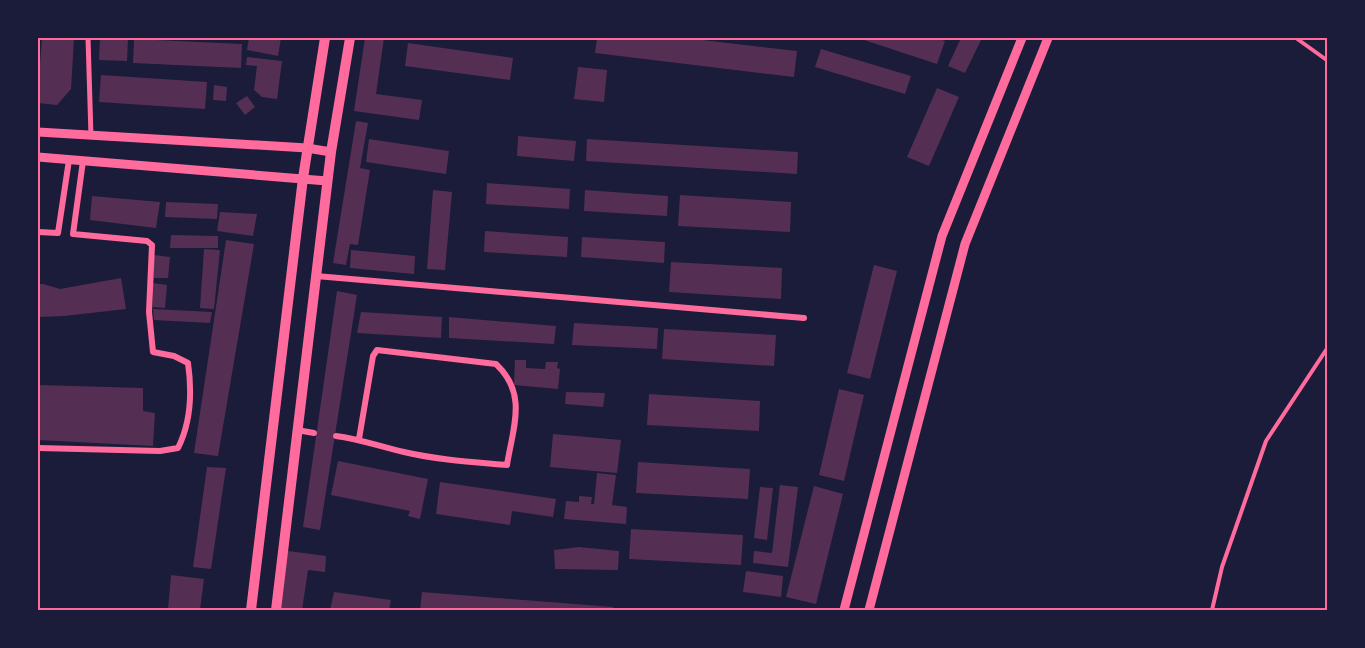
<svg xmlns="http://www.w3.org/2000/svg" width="1365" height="648" viewBox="0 0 1365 648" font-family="'IBM Plex Sans',sans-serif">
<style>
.building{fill:#542f53}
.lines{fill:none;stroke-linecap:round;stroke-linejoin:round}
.service{stroke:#ff6b9d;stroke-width:4}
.pedestrian{stroke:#ff6b9d;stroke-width:5}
.minor{stroke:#ff6b9d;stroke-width:6}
.tertiary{stroke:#ff6b9d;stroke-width:9}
.secondary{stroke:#ff6b9d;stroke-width:10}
.neatline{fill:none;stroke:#ff6b9d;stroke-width:2}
</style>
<rect width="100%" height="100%" fill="#1b1b3a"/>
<path class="building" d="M42,38h32l-3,51 -14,16 -19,-2v-39h2z
M100,38h28l-1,23 -28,-1z
M249,38h32l-3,18 -31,-6z
M365,38h19l-8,56 46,6 -3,20 -65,-9z
M597,38h88l112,13 -3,26 -199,-24z
M858,38h77l10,3 -8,23z
M961,38h21l-17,35 -17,-7z
M134,39l108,5 -1,24 -108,-5z
M408,43l105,15 -3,22 -105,-14z
M821,49l90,27 -6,18 -90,-27z
M247,57l35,4 -5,38 -15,-2 -8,-7 3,-24 -11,-1z
M578,67l29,3 -3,32 -30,-3z
M101,75l106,7 -2,27 -106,-7z
M214,85l13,2 -1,14 -13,-1z
M937,88l22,9 -30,69 -22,-9z
M247,96l8,11 -10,8 -9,-12z
M356,121l12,2 -8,45 10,2 -12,75 -8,-1 -4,21 -13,-2z
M518,136l58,5 -2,20 -57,-5z
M369,139l80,12 -3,23 -80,-12z
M587,139l211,13 -1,22 -211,-13z
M487,183l83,6 -1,20 -83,-5z
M433,190l19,2 -7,78 -18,-1z
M585,190l83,6 -1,20 -83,-5z
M680,195l111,7 -1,30 -112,-6z
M92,196l68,6 -4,26 -66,-8z
M166,202l52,2 -1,15 -52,-2z
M220,212l37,2 -4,22 -36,-5z
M485,231l83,6 -1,20 -83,-5z
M171,235l47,1v12h-48z
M582,237l83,5 -1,21 -83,-6z
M226,240l28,4 -36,212 -24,-3z
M204,249l16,1 -6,59 -14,-1z
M351,250l64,6 -1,18 -64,-6z
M154,255l16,2 -2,21h-14z
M671,262l111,6 -1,31 -112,-7z
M874,265l23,6 -27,108 -23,-6z
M121,278l5,31 -62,7 -26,1v-33h5l17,5z
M153,283l14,2 -2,23 -12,-1z
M337,291l20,4 -37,235 -17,-3z
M153,309l59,3 -2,11 -56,-3z
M361,312l81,5 -1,21 -84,-5z
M449,317l107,9 -2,18 -105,-6z
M574,323l84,5 -1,21 -85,-4z
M664,329l112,6 -2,31 -112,-7z
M515,360h11v8l19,1 1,-7h12l-1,6 3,1 -2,20 -44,-4z
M38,385l105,3v23l12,2 -2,33 -115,-6z
M839,389l25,6 -20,86 -25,-6z
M566,392l39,1 -2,14 -38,-3z
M649,394l111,7 -1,30 -112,-6z
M553,434l68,6 -4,33 -67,-6z
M338,461l90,18 -8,40 -12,-3 2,-5 -79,-16z
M638,462l112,7 -2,30 -112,-6z
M207,467l19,1 -15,101 -18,-2z
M597,473l19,2 -4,30 15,2 -1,17 -62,-5 2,-18 13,1v-6l13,1 -1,7h3z
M440,482l116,17 -3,18 -41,-6 -2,14 -74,-11z
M780,485l18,2 -10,80 -35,-4 1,-12 18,2z
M814,486l29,8 -27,110 -30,-7z
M760,487l13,1 -6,52 -13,-2z
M631,529l112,6 -2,30 -112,-6z
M579,547l40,4 -1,19 -63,-1 -1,-19z
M288,551l38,5 -1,16 -17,-2 -6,40h-24z
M746,571l37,5 -2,21 -38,-5z
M171,575l33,4 -4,31h-32z
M334,592l57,8 -2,10h-59z
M422,592l191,15 -1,3h-192z"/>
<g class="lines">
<path class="service" d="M1296,38l32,23
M1212,610l10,-43 44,-126 62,-94"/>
<path class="pedestrian" d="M88,38l3,98"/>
<path class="minor" d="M38,232l20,1 11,-73
M316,276l488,42
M297,430l17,3
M336,436c24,3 45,11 68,16 34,8 69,10 103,13 6,-38 21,-71 -11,-101l-119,-14 -4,6 -14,83
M38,448l122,3 18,-3c13,-26 14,-57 10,-85l-14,-7 -21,-4 -4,-40 3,-67 -5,-4 -74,-7 10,-73"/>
<path class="tertiary" d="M38,132l269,16 24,4
M38,157l289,24
M844,610l98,-374 80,-198
M869,610l96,-366 83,-206"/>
<path class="secondary" d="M251,610l52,-432 22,-140
M276,610l55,-458 19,-114"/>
</g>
<rect width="1365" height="648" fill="none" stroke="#1b1b3a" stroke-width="78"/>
<rect x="39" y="39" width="1287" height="570" class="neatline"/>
</svg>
